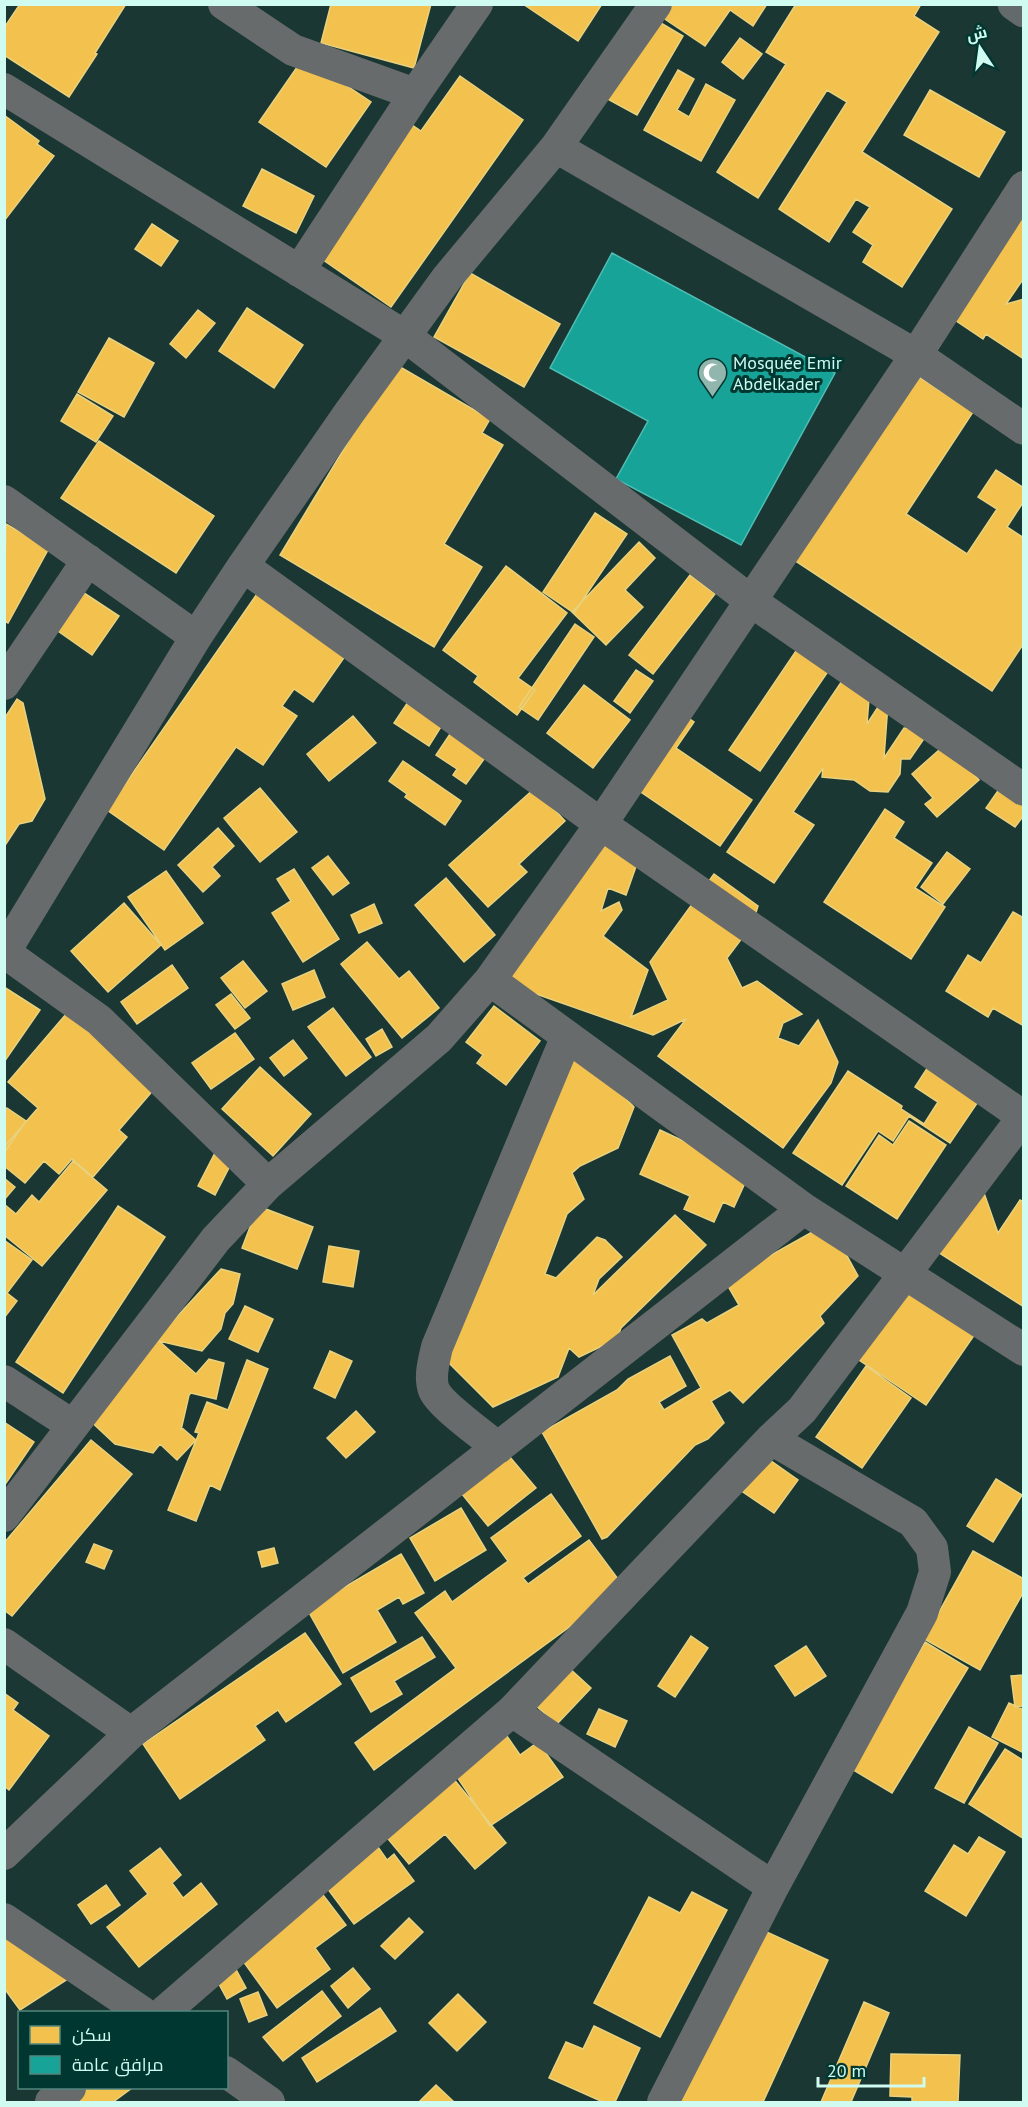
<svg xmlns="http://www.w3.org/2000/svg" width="1028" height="2107" viewBox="0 0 1028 2107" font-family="'PT Sans',Cairo,sans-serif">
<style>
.homes{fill:#f2c14e;stroke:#e8d27f;stroke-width:1.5}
.public{fill:#17a398;stroke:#4ebdb3;stroke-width:1.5}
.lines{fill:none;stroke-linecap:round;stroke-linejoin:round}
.street{stroke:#686b6c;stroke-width:32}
.primary{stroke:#626b6a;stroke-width:33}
.labels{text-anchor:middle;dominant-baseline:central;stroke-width:6;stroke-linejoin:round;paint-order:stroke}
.poi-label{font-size:18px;fill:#cffbf1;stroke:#003831;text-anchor:start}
</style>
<rect width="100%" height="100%" fill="#1b3733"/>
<path class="homes" d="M20,4h106l-31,49 2,1 -28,43 -65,-42v-27z
M331,4h100l-17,64 -93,-25z
M523,4h79l-24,37z
M662,4h105l-14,22 -23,-16 -25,36 -49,-33z
M796,4h125l-7,12 25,16 -77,120 90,57 -50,78 -39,-25 10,-17 -20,-13 17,-25 -14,-8 -27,43 -50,-33 68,-107 -20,-12 -69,108 -41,-26 69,-108 -20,-12z
M649,16l34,20 -46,79 -35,-19z
M740,38l22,16 -19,25 -21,-17z
M304,57l67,45 -45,65 -67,-45z
M678,70l16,9 -17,31 12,7 17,-33 29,16 -34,61 -57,-31z
M460,76l63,44 -132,187 -72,-50 93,-132 9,6z
M930,90l75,42 -26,45 -75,-42z
M4,115l35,26 -2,3 17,12 -50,65z
M262,169l52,27 -18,37 -53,-27z
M1024,186v92l-18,26 18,-5v60l-38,-25 -3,5 -43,-29z
M152,224l26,17 -17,25 -26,-17z
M470,273l90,51 -36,63 -90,-50z
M247,308l56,37 -29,43 -55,-37z
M198,310l17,13 -29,35 -16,-14z
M109,338l45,25 -30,54 -46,-25z
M395,364l95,55 -8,14 21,12 -59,99 38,23 -48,80 -154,-92z
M913,373l60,39 -67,102 61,40 30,-45 -19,-12 18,-27 28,18v13l-17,26 17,11v105l-32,48 -201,-133z
M77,394l36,22 -17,26 -35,-21z
M99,441l115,75 -38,57 -115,-75z
M595,513l32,21 -53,79 -31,-21z
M6,524l43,24 -41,75 -4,-2z
M639,542l16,16 -30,32 18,17 -37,38 -34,-33z
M506,566l61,47 -49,65 17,12 -18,25 -43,-33 4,-6 -35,-26z
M690,575l25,19 -62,80 -24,-19z
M259,591l89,61 -35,50 -19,-13 -12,17 15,10 -34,49 -27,-18 -72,103 -57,-40z
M84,593l35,23 -27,39 -34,-24z
M575,624l19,13 -56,83 -19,-13z
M798,648l31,22 -69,101 -31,-21z
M636,670l17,11 -23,32 -16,-12z
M848,672l22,14 -3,38 22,-34 -5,68 20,-30 26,2 -20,29h-9l-1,15 -12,18 -18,-1 -16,-11 -32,-3 1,-9 -30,44 21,13 -40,58 -47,-31z
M584,685l46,35 -37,48 -46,-35z
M17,699l6,4 22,96 -13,22 -13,3 -15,23v-128z
M410,699l34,23 -15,24 -35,-23z
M684,715l10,7 -18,26 76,52 -32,46 -85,-58z
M353,716l23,27 -47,38 -22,-27z
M452,731l35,24 -21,29 -13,-9 4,-6 -21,-14z
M947,743l32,37 -42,37 -12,-13 8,-6 -21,-24z
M403,761l58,40 -16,24 -40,-28 2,-3 -18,-13z
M1002,785l22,14v16l-9,12 -29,-19z
M260,788l37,44 -37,30 -36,-44z
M535,788l30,33 -46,43 8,8 -39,35 -39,-42z
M885,809l19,13 -10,16 38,25 -17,25 30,19 -34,52 -87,-57z
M218,828l16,18 -22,21 8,9 -17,16 -25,-27z
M610,837l29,21 -13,37 -18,-7 -7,23 18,-9 3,8 -19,26 45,34 -17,47 37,-17 -18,-38 64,-88 44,32 -6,19 -25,33 15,30 15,-7 45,33 -19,9 -5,15 21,8 19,-26 20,42 -7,21 -48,65 -125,-92 28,-37 -33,16 -151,-53z
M947,852l23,17 -27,35 -22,-17z
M328,856l21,27 -16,12 -21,-27z
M294,869l45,70 -36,23 -31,-49 19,-12 -14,-22z
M166,871l37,52 -38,27 -37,-53z
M446,878l49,57 -31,27 -49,-57z
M124,903l37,42 -53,47 -37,-41z
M374,904l8,19 -23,10 -8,-18z
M1013,912l11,6v108l-31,-18 -5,9 -42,-26 22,-36 13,8z
M367,942l32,37 10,-8 30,37 -37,30 -61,-74z
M243,961l24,30 -22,17 -24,-30z
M172,965l16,23 -51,36 -16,-22z
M314,970l11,27 -32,13 -11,-26z
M4,987l36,23 -36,52z
M231,994l19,24 -15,11 -19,-24z
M494,1006l46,35 -34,44 -29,-22 6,-8 -17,-13z
M333,1008l38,49 -25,19 -38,-49z
M67,1013l88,75 -36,42 8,7 -34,40 -21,-18 -13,15 -15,-13 -19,22 -21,-17v-19l34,-39 -30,-26z
M382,1029l10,18 -16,9 -10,-17z
M235,1033l19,26 -43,30 -19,-26z
M293,1040l14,18 -23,18 -14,-18z
M573,1045l61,62 -16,41 -38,18 -8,7 12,26 -17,15 -22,60 11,4 41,-41 8,3 17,17 -23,22 -6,16 82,-80 31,30 -85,83 -4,11 -38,18 -10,-9 -11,29 -65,30 -47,-47 37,-98 12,-11z
M935,1056l51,34 -36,53 -41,-27 -16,25 -15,-10 -36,54 -49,-32 55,-82 54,35 -1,3 23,15 14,-22 -23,-15z
M260,1067l51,47 -38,42 -51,-47z
M7,1108l19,13 -22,32v-42z
M909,1121l37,24 -49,74 -51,-33 33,-51 14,10z
M660,1130l90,42 -16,35 -11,-5 -9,20 -30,-13 6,-13 -50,-22z
M218,1147l17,9 -20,39 -17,-9z
M73,1161l34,29 -65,76 -38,-31v-31l12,10 16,-19 7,7z
M4,1178l11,9 -11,13z
M984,1193l14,40 22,-33 4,2v105l-94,-60z
M118,1206l47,31 -102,156 -47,-31z
M258,1206l55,21 -16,42 -55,-21z
M823,1226l17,17 18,33 -38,40 4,7 -81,80 -13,-13 -19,11 13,22 -16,16 -13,6 -88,92 -5,2 -60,-107 75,-42 11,-11 42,-23 16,30 -27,16 5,8 37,-22 -29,-53 30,-16 5,4 32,-18 -14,-24z
M4,1240l28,20 -25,33 10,8 -13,17z
M329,1246l30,5 -6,36 -30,-5z
M221,1269l19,5 -7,30 -8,9 -4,16 -19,22 -43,-10 37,33 13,-15 15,4 -8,36 -25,-6 -2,2 -8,35 1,-2 14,12 -19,20 -17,-16 -7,9 -38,-9 -30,-28z
M907,1289l68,45 -49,71 -67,-45z
M245,1306l28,13 -15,33 -29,-13z
M330,1351l22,10 -17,37 -21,-10z
M247,1360l21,9 -48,121 -10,-5 -14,36 -28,-11 31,-77 -4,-1 12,-30 21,8z
M866,1366l45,32 -49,70 -46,-31z
M356,1411l19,21 -29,26 -19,-20z
M4,1422l30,20 -30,44z
M91,1440l41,34 -120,142 -8,-6v-67z
M509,1456l27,32 -48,38 -26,-32z
M767,1458l31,22 -24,33 -31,-21z
M996,1479l26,16 -29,47 -26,-16z
M551,1494l30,42 -58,42 5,6 61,-44 35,47 -250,183 -19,-27 101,-75 -41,-55 30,-22 7,11 56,-41 -17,-23z
M461,1508l25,42 -51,31 -25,-43z
M94,1544l18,7 -8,18 -18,-7z
M274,1548l4,15 -16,4 -4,-15z
M973,1551l51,28v12l-44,79 -56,-31z
M401,1554l23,39 -21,11 -4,-7 -22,13 19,32 -53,31 -36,-64z
M305,1633l36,51 -55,38 -8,-12 -23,16 10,14 -85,59 -37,-55z
M691,1636l17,12 -33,49 -17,-11z
M422,1637l13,20 -41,24 8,13 -31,18 -20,-34z
M925,1642l43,26 -76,125 -42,-25z
M806,1646l20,30 -31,20 -20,-30z
M568,1667l23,21 -34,36 -22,-19z
M1024,1675v31l-9,1 -4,-31z
M4,1693l14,10 -5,7 36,26 -40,54 -5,-4z
M1009,1703l15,7v43l-32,-16z
M599,1709l28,12 -12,26 -28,-13z
M969,1727l29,16 -34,60 -29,-15z
M502,1729l18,26 18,-13 25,35 -73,49 -41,-61z
M1005,1749l19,12v78l-55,-35z
M448,1772l58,71 -31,26 -30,-35 -36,30 -30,-36z
M371,1837l16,23 7,-6 20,27 -60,43 -36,-48z
M979,1837l26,15 -39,64 -41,-25 29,-46 14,9z
M160,1848l21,27 -9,8 11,15 18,-15 16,21 -78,63 -32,-40 41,-33 -18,-23z
M106,1885l14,20 -29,19 -13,-19z
M320,1891l26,34 -31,23 15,21 -53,39 -42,-58z
M692,1892l35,18 -67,127 -66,-34 55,-106 31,16z
M409,1918l14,14 -28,27 -14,-13z
M756,1927l72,33 -65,142h-88z
M4,1930l67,47 -51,33 -16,-22z
M232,1962l14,26 -19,11 -14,-26z
M353,1968l17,21 -22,19 -17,-22z
M322,1991l19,25 -58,45 -20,-24z
M258,1992l9,23 -18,7 -9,-23z
M458,1994l28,28 -29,29 -28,-28z
M864,2002l25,11 -38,89h-30z
M380,2008l16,23 -79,51 -15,-24z
M594,2026l46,22 -25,54h-12l-54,-24 17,-36 17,7z
M891,2054l69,1 -2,47h-46v-5l-22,-1z
M436,2085l18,17h-35z
M69,2088h63l-19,14h-32z"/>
<path class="public" d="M612,253l223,120 -94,172 -125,-66 32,-58 -98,-53z"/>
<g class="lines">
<path class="street" d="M224,4l69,46 122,44
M4,89l401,247 346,265 273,189
M556,147l360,208 108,74
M299,271l116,-177 62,-90
M4,501l192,136
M243,566l358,258 423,293
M4,684l84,-124
M4,952l95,68 169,164
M4,953l192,-316 47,-71 106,-153 98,-135 109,-131 100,-143
M490,980l314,229 220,141
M4,1381l68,44
M498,1448c-15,-13 -58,-43 -64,-58 -5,-13 0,-30 3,-43l130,-311
M4,1516l212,-277 52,-55 171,-146 51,-58 111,-156 315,-469 108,-168
M4,1644l127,89
M512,1711l261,176
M4,1854l127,-121 673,-524
M4,1919l138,93
M164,2012l348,-301 259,-272 31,-29 222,-294
M226,2072l43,30
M51,2102l19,-14
M663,2102l110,-215 149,-274 13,-41 -3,-24 -19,-26 -142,-83"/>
<path class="primary" d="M1014,4l10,7"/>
</g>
<defs>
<symbol id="mosque-pin" viewBox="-11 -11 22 30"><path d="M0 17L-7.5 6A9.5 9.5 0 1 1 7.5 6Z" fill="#90b6ae" stroke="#003831"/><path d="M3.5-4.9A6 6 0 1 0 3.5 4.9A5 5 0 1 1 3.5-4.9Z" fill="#fff"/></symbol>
</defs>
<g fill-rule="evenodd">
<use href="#mosque-pin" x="696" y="356" width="33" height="45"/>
</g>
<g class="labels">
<g class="poi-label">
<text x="733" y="362">Mosquée Emir<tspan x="733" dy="21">Abdelkader</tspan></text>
</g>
</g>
<rect width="1028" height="2107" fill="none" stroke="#cffbf1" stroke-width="12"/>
<rect x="18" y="2011" width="210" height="78" fill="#003831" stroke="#53867e" stroke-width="1.5"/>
<rect x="30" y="2026" width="30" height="18" fill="#f2c14e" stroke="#53867e" stroke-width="1.5"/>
<text x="72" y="2041" font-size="18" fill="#cffbf1">سكن</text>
<rect x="30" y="2056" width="30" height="18" fill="#17a398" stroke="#53867e" stroke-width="1.5"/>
<text x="72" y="2071" font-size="18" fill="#cffbf1">مرافق عامة</text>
<g transform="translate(980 48) rotate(347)" stroke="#003831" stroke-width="4.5" paint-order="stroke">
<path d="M0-4.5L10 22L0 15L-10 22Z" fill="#cffbf1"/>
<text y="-9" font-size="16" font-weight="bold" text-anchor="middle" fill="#cffbf1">ش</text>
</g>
<path d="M818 2077v9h106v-9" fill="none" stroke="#cffbf1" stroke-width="3"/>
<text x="827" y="2077" font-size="18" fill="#cffbf1" stroke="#003831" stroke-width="4.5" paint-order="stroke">20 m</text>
</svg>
